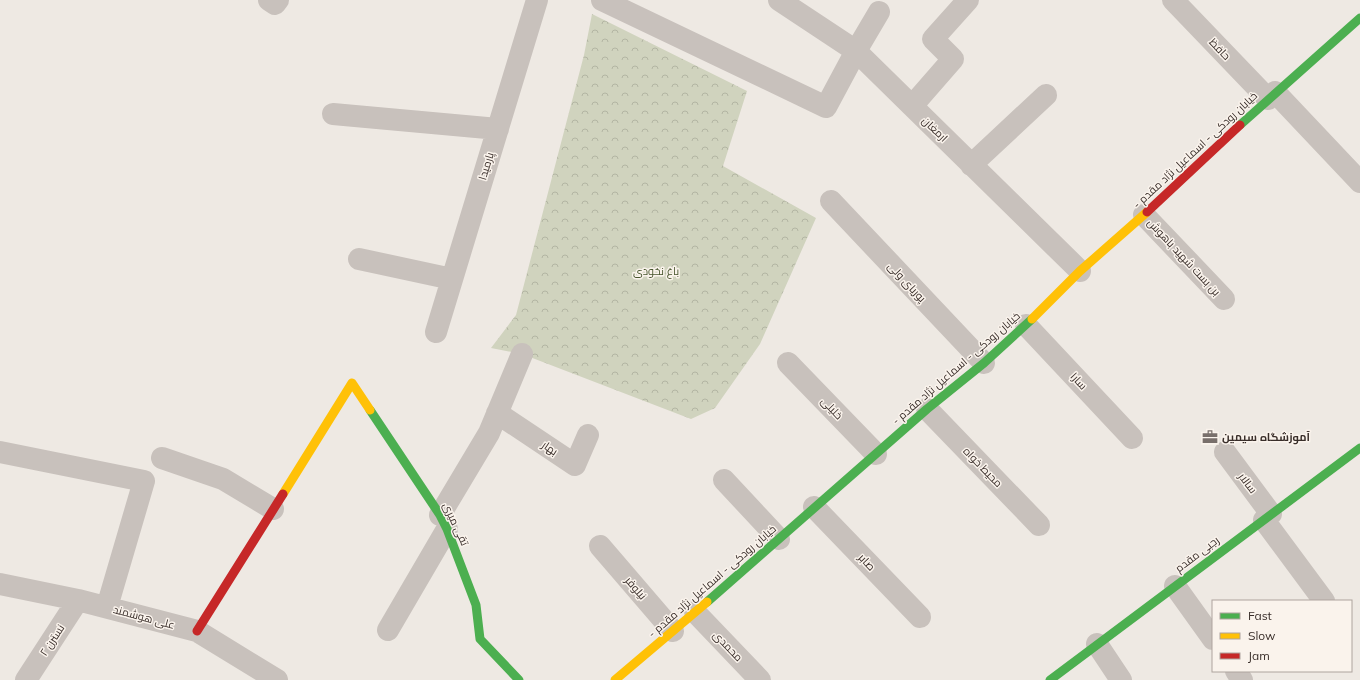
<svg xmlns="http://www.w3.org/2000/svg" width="1360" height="680" viewBox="0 0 1360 680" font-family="Mulish,Cairo,sans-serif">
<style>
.forest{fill:url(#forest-crowns)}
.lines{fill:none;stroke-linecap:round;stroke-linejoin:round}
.street{stroke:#c8c1bc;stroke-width:22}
.fast{stroke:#4caf50;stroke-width:9}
.slow{stroke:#ffc107;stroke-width:9}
.jam{stroke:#c62828;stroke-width:9}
.labels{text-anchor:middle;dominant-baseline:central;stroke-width:3;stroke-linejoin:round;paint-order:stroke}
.street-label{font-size:11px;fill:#392e2a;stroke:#faf3ec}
.park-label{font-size:11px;fill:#48562e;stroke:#faf3ec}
.poi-label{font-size:11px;font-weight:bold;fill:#392e2a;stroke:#faf3ec;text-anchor:start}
</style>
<defs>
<pattern id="forest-crowns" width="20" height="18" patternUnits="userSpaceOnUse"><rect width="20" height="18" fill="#d0d3be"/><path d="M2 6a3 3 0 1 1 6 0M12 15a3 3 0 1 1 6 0" fill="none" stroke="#b3b5a3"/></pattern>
</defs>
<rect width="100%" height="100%" fill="#eee9e3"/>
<path class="forest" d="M592,14l155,77 -24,75 93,52 -56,126 -45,64 -24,11 -169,-65 -31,-6 25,-33 68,-260z"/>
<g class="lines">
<path class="street" d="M269,0l6,4 3,-4
M602,0l224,107 30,-56 23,-39
M779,0l77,51 224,220
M1173,0l95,99
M1275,92l85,90
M912,106l41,-47 -20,-20 35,-39
M333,114l165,15
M971,165l75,-70
M831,201l153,162
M1144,215l80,84
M359,259l93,20
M1026,325l106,113
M436,332l101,-332
M788,363l88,91
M927,409l112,116
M497,413l78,52 13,-30
M0,452l144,29 -37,126
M1225,452l46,62
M162,458l61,21 50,30
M724,480l55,59
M814,507l106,110
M440,515l49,-82 33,-79
M1264,520l60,81
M600,546l73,85
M0,584l78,16 119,31 80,49
M1175,586l38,53
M695,612l65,68
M388,630l59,-101
M1097,644l24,36
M1236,671l6,9
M26,680l52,-80"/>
<path class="fast" d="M1240,125l120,-107
M370,410l70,105 7,14 29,76 4,34 39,41
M707,602l220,-193 57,-46 48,-44
M1050,680l310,-232"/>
<path class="slow" d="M1032,319l48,-48 67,-59
M283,494l69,-111 18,27
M615,680l92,-78"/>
<path class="jam" d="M1147,212l93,-87
M197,631l86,-137"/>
</g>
<defs>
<symbol id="office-bare" viewBox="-9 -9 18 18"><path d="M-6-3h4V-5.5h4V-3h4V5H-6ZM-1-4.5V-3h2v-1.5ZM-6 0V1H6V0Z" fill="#786f6b" stroke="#faf3ec" stroke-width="2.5" paint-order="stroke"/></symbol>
</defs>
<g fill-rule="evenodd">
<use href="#office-bare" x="1199" y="426" width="22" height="22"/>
</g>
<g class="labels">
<g class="street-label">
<text transform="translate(1220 49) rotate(46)">حافظ</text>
<text transform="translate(935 129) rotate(44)">ارمغان</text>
<text transform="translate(1195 150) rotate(-43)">- خیابان رودکی - اسماعیل نژاد مقدم</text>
<text transform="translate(486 166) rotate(-73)">پارمیدا</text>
<text transform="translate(1184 257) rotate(47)">بن بست شهید باهوش</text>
<text transform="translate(907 282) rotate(47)">پوریای ولی</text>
<text transform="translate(956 368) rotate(-41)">- خیابان رودکی - اسماعیل نژاد مقدم</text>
<text transform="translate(1079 381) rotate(47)">سارا</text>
<text transform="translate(832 408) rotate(46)">خلیلی</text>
<text transform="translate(550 448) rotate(34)">بهار</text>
<text transform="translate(983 467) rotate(46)">محیط خواه</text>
<text transform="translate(1248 483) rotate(53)">سالار</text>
<text transform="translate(456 524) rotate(65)">تقی میری</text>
<text transform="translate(1197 554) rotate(-37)">رجبی مقدم</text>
<text transform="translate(867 562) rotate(46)">صابر</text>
<text transform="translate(712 581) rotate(-41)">- خیابان رودکی - اسماعیل نژاد مقدم</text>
<text transform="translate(636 588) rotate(49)">نیلوفر</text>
<text transform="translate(144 617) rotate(15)">علی هوشمند</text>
<text transform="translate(52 640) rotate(-57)">نسترن ۲</text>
<text transform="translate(728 646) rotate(46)">محمدی</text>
</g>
<g class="park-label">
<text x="656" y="271">باغ نخودی</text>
</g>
<g class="poi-label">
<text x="1222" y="437">آموزشگاه سیمین</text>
</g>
</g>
<rect x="1212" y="600" width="140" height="72" fill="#faf3ec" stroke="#ada49e"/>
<rect x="1220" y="613" width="20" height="6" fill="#4caf50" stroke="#ada49e"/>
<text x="1248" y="620" font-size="12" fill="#392e2a">Fast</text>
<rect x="1220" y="633" width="20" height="6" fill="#ffc107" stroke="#ada49e"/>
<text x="1248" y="640" font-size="12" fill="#392e2a">Slow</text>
<rect x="1220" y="653" width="20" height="6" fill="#c62828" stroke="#ada49e"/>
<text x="1248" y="660" font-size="12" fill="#392e2a">Jam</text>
</svg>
